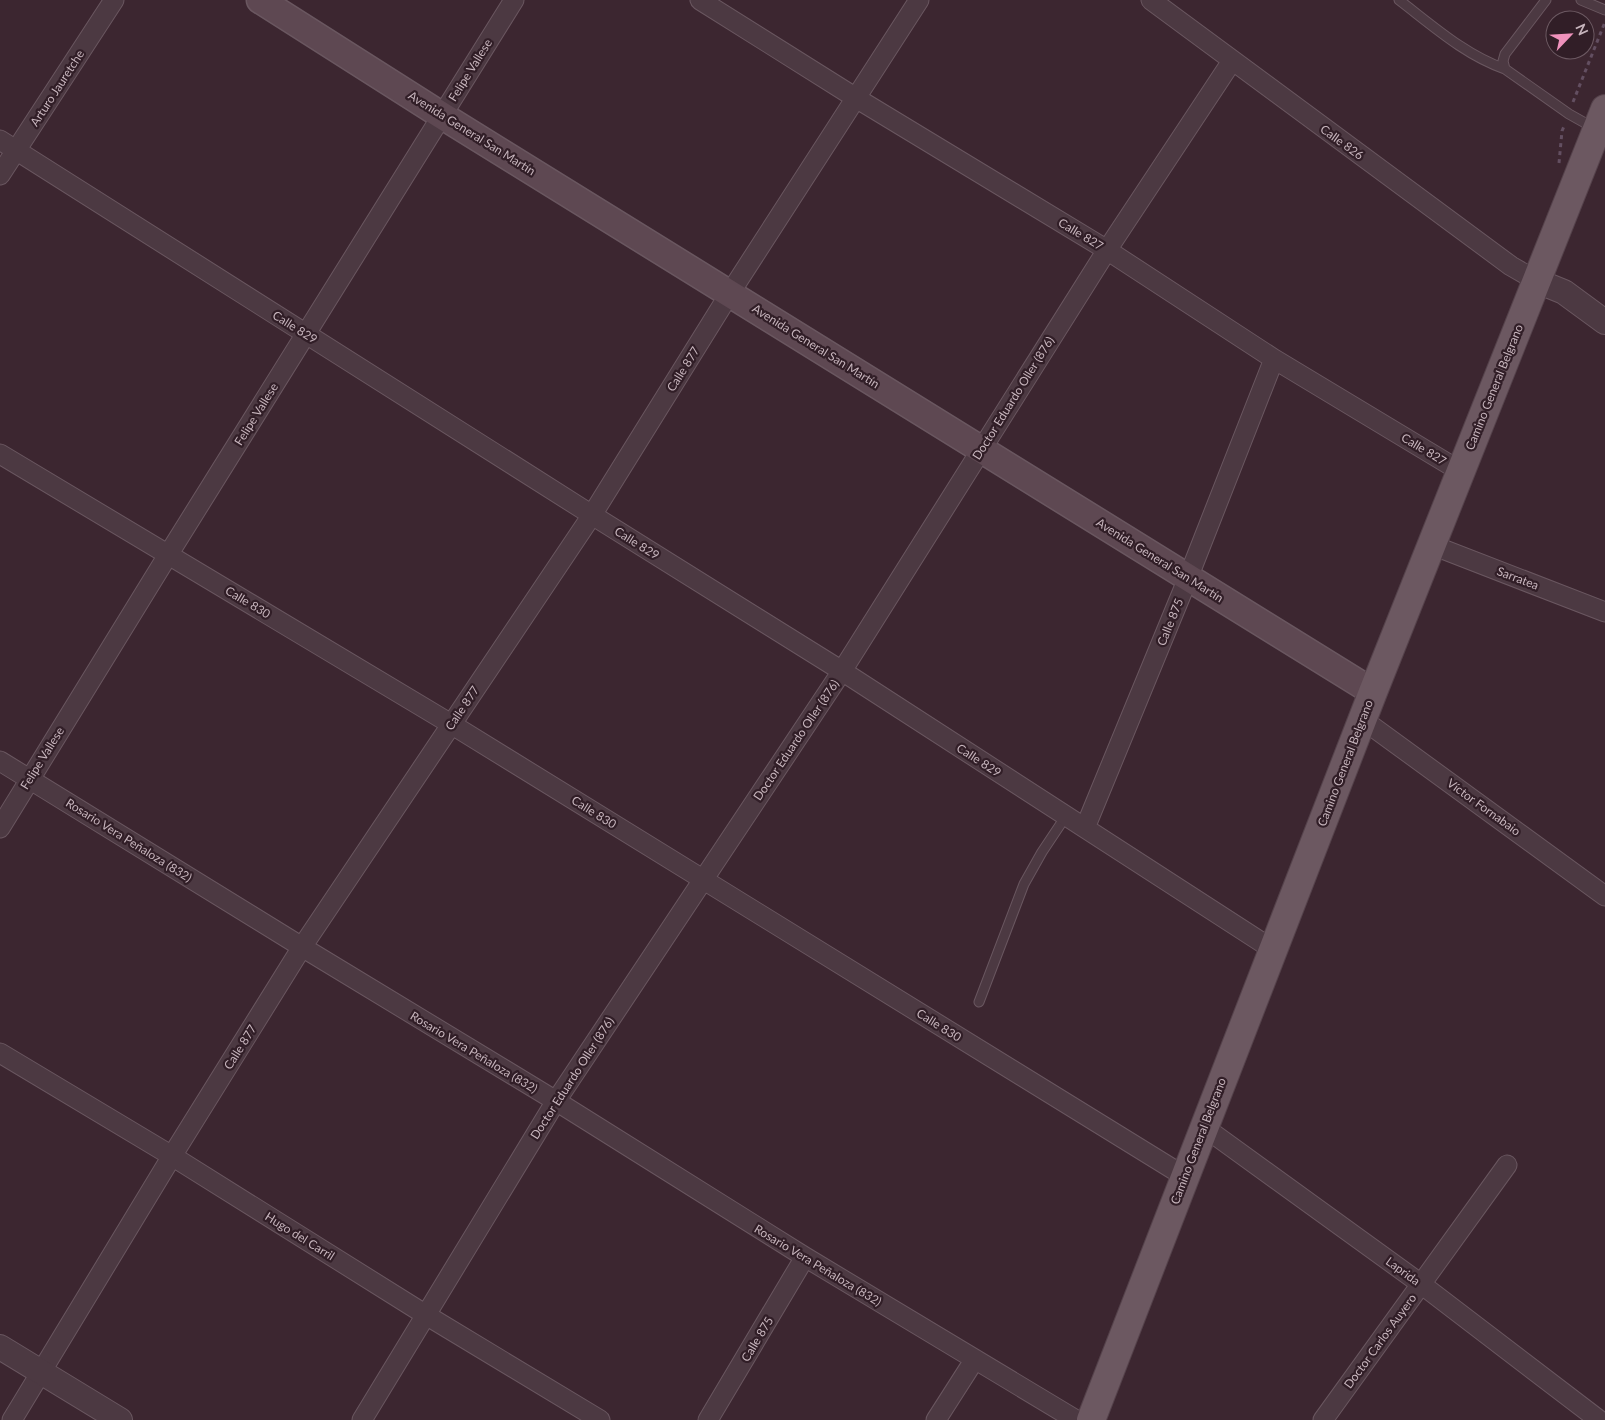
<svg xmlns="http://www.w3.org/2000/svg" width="1605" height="1420" viewBox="0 0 1605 1420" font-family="Lato,sans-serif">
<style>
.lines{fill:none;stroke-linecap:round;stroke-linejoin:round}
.service-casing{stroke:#6a5760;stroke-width:11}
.minor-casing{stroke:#6a5760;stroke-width:21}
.tertiary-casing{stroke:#6a5760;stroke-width:26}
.secondary-casing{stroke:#6a5760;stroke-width:29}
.primary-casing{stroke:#55424b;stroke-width:30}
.path{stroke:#634f61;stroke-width:3;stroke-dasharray:4 4;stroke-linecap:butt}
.service{stroke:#4c3942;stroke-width:9}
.minor{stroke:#4c3942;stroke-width:19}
.tertiary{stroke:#4c3942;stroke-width:24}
.secondary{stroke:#5e4852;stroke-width:26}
.primary{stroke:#6c5861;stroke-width:28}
.labels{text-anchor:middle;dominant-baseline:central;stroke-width:4.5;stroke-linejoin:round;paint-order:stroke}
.street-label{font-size:12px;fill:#c7b5bd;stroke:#311e27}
</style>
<rect width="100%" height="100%" fill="#3c2630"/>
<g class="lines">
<defs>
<path id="service" d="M1399,0c34,26 66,55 106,69
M1546,0l-41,54 -2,7 2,8 64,45 25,14
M1581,0l24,10
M979,1002l45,-118 18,-32 24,-36"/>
<path id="minor" d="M700,0l156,98 251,152 167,109 186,112
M1151,0l360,266 26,15
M0,140l592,375 250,156 430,278
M0,175l114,-175
M0,454l451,270 733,452
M1432,545l173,67
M1362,719l243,177
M0,761l302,186 254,154 249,156 271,163
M0,828l168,-273 346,-555
M1085,828l103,-250 86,-219
M0,1053l172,103 254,159 174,105
M1204,1127l217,157 178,136
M12,1420l160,-264 130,-209 290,-432 138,-222 189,-293
M362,1420l194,-319 286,-430 265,-421 125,-189
M708,1420l97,-163
M936,1420l39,-61
M1323,1420l184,-255"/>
<path id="tertiary" d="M1537,281l27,11 41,30
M0,1347l120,73"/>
<path id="secondary" d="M260,0l181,115 932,577"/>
<path id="primary" d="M1091,1420l282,-728 232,-583"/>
</defs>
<use href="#service" class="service-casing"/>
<use href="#minor" class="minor-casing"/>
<use href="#tertiary" class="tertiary-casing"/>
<use href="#secondary" class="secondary-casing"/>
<use href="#primary" class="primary-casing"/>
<path class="path" d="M1573,102l32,-80
M1559,163l3,-32 3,-7"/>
<use href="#service" class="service"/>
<use href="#minor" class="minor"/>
<use href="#tertiary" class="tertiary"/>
<use href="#secondary" class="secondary"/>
<use href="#primary" class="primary"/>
</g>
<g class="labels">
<g class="street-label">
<text transform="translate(470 70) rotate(-58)">Felipe Vallese</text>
<text transform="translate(57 88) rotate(-57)">Arturo Jauretche</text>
<text transform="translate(472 133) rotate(32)">Avenida General San Martín</text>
<text transform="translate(1342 142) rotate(36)">Calle 826</text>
<text transform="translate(1081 234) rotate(31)">Calle 827</text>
<text transform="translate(295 327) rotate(32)">Calle 829</text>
<text transform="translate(816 346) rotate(32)">Avenida General San Martín</text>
<text transform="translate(683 369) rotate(-58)">Calle 877</text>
<text transform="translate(1494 387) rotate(-68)">Camino General Belgrano</text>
<text transform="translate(1013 398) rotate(-58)">Doctor Eduardo Oller (876)</text>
<text transform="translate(256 414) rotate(-58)">Felipe Vallese</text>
<text transform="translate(1424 449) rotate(31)">Calle 827</text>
<text transform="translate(637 543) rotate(32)">Calle 829</text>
<text transform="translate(1160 560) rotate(32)">Avenida General San Martín</text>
<text transform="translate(1518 578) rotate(21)">Sarratea</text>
<text transform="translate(248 602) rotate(31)">Calle 830</text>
<text transform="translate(1170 622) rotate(-68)">Calle 875</text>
<text transform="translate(462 708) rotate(-56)">Calle 877</text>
<text transform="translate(796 740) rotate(-56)">Doctor Eduardo Oller (876)</text>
<text transform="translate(42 758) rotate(-58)">Felipe Vallese</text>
<text transform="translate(979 760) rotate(33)">Calle 829</text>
<text transform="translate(1345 763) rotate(-69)">Camino General Belgrano</text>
<text transform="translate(1484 807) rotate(36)">Víctor Fornabaio</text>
<text transform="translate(594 812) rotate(32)">Calle 830</text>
<text transform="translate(129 840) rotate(32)">Rosario Vera Peñaloza (832)</text>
<text transform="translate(939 1025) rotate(32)">Calle 830</text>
<text transform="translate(240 1047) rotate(-58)">Calle 877</text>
<text transform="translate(474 1052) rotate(31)">Rosario Vera Peñaloza (832)</text>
<text transform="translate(572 1078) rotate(-57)">Doctor Eduardo Oller (876)</text>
<text transform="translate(1198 1141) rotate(-69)">Camino General Belgrano</text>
<text transform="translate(300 1236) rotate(32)">Hugo del Carril</text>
<text transform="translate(818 1265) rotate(31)">Rosario Vera Peñaloza (832)</text>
<text transform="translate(1403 1271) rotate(36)">Laprida</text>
<text transform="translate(757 1339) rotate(-59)">Calle 875</text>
<text transform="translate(1380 1341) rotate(-54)">Doctor Carlos Auyero</text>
</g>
</g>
<g transform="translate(1570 35) rotate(65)"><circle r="24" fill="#311e27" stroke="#6d5a63"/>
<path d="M0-4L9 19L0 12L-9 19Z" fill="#ef92bc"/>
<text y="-8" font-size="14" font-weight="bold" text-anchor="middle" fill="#c7b5bd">N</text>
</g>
</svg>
